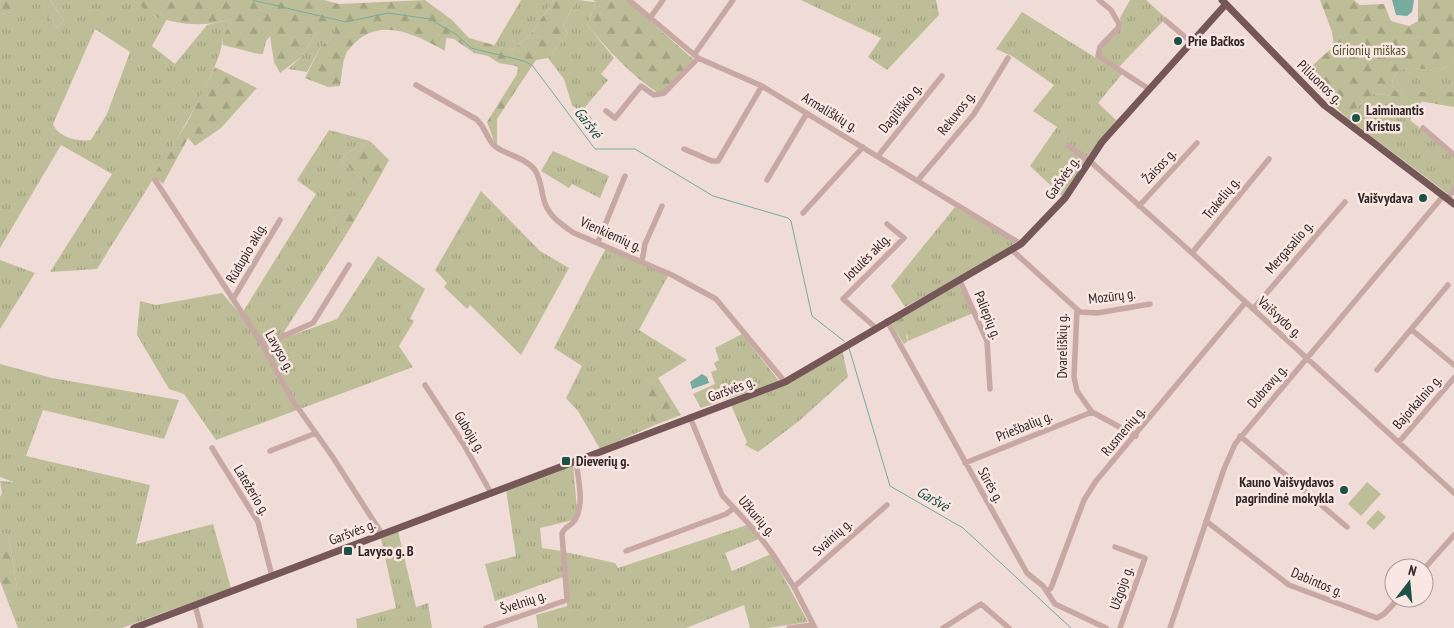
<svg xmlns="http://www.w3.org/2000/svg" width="1454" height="628" viewBox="0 0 1454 628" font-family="'PT Sans Narrow',sans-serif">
	<defs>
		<pattern id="grass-tufts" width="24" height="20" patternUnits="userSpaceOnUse" patternTransform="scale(1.25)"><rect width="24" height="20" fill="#bdbe97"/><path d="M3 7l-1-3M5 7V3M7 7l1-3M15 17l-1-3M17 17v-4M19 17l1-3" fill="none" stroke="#a3a382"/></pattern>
		<pattern id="forest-firs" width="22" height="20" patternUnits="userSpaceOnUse" patternTransform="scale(1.25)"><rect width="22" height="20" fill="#bdbe97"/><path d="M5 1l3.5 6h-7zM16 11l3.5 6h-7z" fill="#a3a382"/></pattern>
	</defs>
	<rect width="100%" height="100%" fill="#f0dcd6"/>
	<path fill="url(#grass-tufts)" fill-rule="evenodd" d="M12,0H38L57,28L64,21L50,0H133L154,16L167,19L152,46L175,64L207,25L226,20L231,23L222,38C227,69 119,233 97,269L50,272L112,174L61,145L0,248V14L12,12ZM95,29L130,52L107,114L91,140C78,142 58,137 53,124Z
		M521,0H554L530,35L512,50L494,46Z
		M577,0L596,2L587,25L614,58L601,74L608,80L585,107L593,121L572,105L564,79L548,58L568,34L563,25Z
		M801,0H936L939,15L887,70L868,57L881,38Z
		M1130,0H1146L1166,18L1118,68L1101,58V50L1121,24L1120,18Z
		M1022,12L1122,74L1098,103L1117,121L1089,155L1062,196L1030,166L1057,127L1033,111L1054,85L1012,56L996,49Z
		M327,28L337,29L332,38L321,46L307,72L288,69L301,57L318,31Z
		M1454,61V92H1404L1395,90L1392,85C1394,60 1421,69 1438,72Z
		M1373,93L1422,101L1410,120L1454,156V186L1448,194L1346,117Z
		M329,130L370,141L345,154L342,161L373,189L356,218L342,211L331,225L346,235L284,332L287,337L337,319L378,256L425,289L410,319L414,321L399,346L413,367L216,440L184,394L169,389L137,335L140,301L156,305L222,293L241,315L316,194L297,180Z
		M553,151L609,176L600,198L572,184L569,188L541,171Z
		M481,191L540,251L569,268L521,355L470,305L467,309L444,287L447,283L435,270Z
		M955,207L1014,242V247L905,307L891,286Z
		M606,248L668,276L639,330L687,360L658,378L638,395L655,425L600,449L578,411L566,398L582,366L554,348Z
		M0,260L35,273L0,329Z
		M958,284L973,313L908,341L905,314Z
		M742,334L779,381L701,408L693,394L715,384L711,372L717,370L714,363L719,360L715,348Z
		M842,349L848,377L799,421L758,452L745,445L747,442L731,405L777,388Z
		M0,364L52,378L179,400L164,439L43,410L26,456L150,485L136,544L213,524L231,588L122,628H18L5,594L17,588L9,537L0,532V497L2,493L0,481L14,482L0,477Z
		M573,464L577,510L573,520L540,528L542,548L561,551L563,577L495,601L485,564L516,556L506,489Z
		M747,525L759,539L725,553L732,571L771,554L808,622L767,628H750L744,605L686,628H538L536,615L567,606L565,552L615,563L618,568Z
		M398,531L416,607L428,603L432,628H357L356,619L396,608L381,538Z"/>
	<path fill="url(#forest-firs)" d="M0,0H12V12L0,14Z
		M37,0H50L64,21L57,28Z
		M133,0H324L339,4L425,0L452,20L469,38L512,50L530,35L554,0H577L563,25L568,34L548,58L536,60L497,119V144H495L487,122L517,74L518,68L516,66L499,63L488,56L474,53L454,39L446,38L445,51C412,32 374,14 347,52C342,60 342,77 340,86L328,87L305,78L321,46L332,38L336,29L318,31L301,57L280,73L274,62L270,36L266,41L263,54H259L223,45L222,38L231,23L226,20C205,27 177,25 155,16C147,13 140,5 133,0Z
		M593,0H626L693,59L662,92L658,93C631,75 609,51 587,25L596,2Z
		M1320,0H1354L1360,5L1384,4L1391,21L1409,26L1418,21V0H1454V61L1438,72C1422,69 1394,60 1392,85L1395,90L1404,92H1454V107L1373,93L1346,117L1302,75L1334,46L1332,32Z
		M215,67L257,88L221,128L195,146L188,138L163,184L153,176L187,123Z
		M370,141L389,160L373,189L342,161L345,154Z
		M342,210L356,218L346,235L331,225Z
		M905,314L912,328L906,336L908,341L904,344L892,325L894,321Z
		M658,378L681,415L655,425L637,395Z
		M0,532L9,537L17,588L5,594L0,581Z"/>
	<path fill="#bdbe97" d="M1367,482L1381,494L1361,516L1348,504Z
		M1378,510L1386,517L1374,530L1366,523Z"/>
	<path fill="#76ac9d" d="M1392,0H1414L1412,12L1407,16L1396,15Z
		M702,374L707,377L709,383L692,389L690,382Z"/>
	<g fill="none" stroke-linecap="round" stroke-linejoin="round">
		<path stroke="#76ac9d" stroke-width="1" d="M252,0L346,22L388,13L430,19L457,35L471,48L524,61L532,65L595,149H635L713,196L788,218L791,221L812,316L844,341
			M849,348L890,486L963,528L1071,628"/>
		<path stroke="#c7a8a3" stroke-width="5.5" d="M629,0L698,58L762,86L1021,244
			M1099,0L1111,10L1119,24L1118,28L1100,47L1098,56L1149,89
			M650,18L663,0
			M1165,20L1191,42
			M694,55L733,0
			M416,85L476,119C486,127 487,141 496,147C507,155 526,158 535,170C540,178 541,187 543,196C546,214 559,223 574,233L672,275L716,299L785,382
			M606,111L615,118L641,86L654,95L664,93L698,58
			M1423,128L1454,155
			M1069,146L1092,163L1192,253L1454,493
			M684,149L712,161H718L762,86
			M878,156L942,76
			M155,180L263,345L291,398L332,456L382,534
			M767,180L807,113
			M918,180L974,114L1008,58
			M1448,198L1454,189
			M1139,206L1197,143
			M803,213L863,147
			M598,242L625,176
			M1013,251L1080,312L1097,313L1150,304
			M1192,253L1269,159
			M642,261L645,244L662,206
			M960,281L987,341L990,389
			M233,299L280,220
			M1253,309L1345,202
			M1077,310L1074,377L1077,391L1092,412L1136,436
			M887,321L1027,573L1043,586L1055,604L1106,628
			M876,328L843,299L904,238L887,224
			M1412,330L1454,365
			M263,345L313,323L349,265
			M1377,370L1448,285
			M425,385L464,445L491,493
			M690,417L722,495L757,533L772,553L794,587L815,628
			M1240,436L1347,527
			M1399,442L1454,378
			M212,448L258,522L272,576
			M270,451L316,433
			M965,463L1092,412
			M1206,521L1289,585L1377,618L1384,614L1399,598
			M1115,547L1145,558L1120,628
			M626,551L726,514L734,508
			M1424,569L1454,535
			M794,587L887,505
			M1047,591L1051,588L1084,500L1096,481L1245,303
			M195,605L201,628
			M486,628L567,600L562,534C564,526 571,527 575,520C585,504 578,479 576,461
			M789,628L813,625
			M943,628L981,604L1009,628
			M1170,628L1224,469L1235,444L1444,195"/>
		<path stroke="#745756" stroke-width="7" d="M1222,0L1324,105L1454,204
			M134,628L785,382L1021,244L1065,198L1102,142L1226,4"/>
	</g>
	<g fill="#1c5245" stroke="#f8e7e2" stroke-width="2">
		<circle cx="1178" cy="41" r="5"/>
		<circle cx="1356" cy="118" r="5"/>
		<circle cx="1423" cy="198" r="5"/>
		<rect x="561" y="456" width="10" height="10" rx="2.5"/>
		<circle cx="1344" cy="490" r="5"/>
		<rect x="343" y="546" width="10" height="10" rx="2.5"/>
	</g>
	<g text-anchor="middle" stroke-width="5" stroke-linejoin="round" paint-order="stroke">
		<g font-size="14" font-weight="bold" fill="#322525" stroke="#f8e7e2" text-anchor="start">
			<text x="1188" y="46">Prie Bačkos</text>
			<text x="1366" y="115">Laiminantis<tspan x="1366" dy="16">Kristus</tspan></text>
			<text x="1413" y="203" text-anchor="end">Vaišvydava</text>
			<text x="576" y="466">Dieverių g.</text>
			<text x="1334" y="487" text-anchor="end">Kauno Vaišvydavos<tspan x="1334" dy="16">pagrindinė mokykla</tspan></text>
			<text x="358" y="556">Lavyso g. B</text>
		</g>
		<g font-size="14" fill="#4e5029" stroke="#f8e7e2">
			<text x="1369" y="55">Girionių miškas</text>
		</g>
		<g font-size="14" fill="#322525" stroke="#f8e7e2">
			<text transform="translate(1320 82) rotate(44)" y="5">Piliuonos g.</text>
			<text transform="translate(900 108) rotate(-51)" y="5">Dagiliškio g.</text>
			<text transform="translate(830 112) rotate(31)" y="5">Armališkių g.</text>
			<text transform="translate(956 113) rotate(-52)" y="5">Rekuvos g.</text>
			<text transform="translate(1159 166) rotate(-47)" y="5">Žaisos g.</text>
			<text transform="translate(1062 178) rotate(-55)" y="5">Garšvės g.</text>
			<text transform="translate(1221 198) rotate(-51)" y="5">Trakelių g.</text>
			<text transform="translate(611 234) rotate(24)" y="5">Vienkiemių g.</text>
			<text transform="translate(1289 247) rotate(-49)" y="5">Mergasalio g.</text>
			<text transform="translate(246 253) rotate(-60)" y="5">Rūdupio aklg.</text>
			<text transform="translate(867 257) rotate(-45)" y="5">Jotulės aklg.</text>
			<text transform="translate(1112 296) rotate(-7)" y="5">Mozūrų g.</text>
			<text transform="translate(988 315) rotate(68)" y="5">Paliepių g.</text>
			<text transform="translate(1280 317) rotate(42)" y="5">Vaišvydo g.</text>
			<text transform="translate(1062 346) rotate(-90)" y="5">Dvareliškių g.</text>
			<text transform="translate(280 351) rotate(61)" y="5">Lavyso g.</text>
			<text transform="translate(1267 386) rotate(-49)" y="5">Dubravų g.</text>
			<text transform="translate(731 389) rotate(-20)" y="5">Garšvės g.</text>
			<text transform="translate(1417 402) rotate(-49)" y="5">Bajorkalnio g.</text>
			<text transform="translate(1024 426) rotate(-22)" y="5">Priešbalių g.</text>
			<text transform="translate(1123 431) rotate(-50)" y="5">Rusmenių g.</text>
			<text transform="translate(470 432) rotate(58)" y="5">Gubojų g.</text>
			<text transform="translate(991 485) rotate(61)" y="5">Sūrės g.</text>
			<text transform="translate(252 490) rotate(59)" y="5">Latežerio g.</text>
			<text transform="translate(757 516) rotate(49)" y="5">Užkurių g.</text>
			<text transform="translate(352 532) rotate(-21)" y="5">Garšvės g.</text>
			<text transform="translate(832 537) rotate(-42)" y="5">Svainių g.</text>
			<text transform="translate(1317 582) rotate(23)" y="5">Dabintos g.</text>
			<text transform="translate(1121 588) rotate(-71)" y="5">Užgojo g.</text>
			<text transform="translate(523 602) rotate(-19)" y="5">Švelnių g.</text>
		</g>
		<g font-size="15" font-style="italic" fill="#1c5245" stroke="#f8e7e2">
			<text transform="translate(588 123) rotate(53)" y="5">Garšvė</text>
			<text transform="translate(933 499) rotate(30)" y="5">Garšvė</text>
		</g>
	</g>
	<g transform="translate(1409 583) rotate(16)"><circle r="24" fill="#f8e7e2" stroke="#a99996"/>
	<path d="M0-4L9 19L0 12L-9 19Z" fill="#1c5245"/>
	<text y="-8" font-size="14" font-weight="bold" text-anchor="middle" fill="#322525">N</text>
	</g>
</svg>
